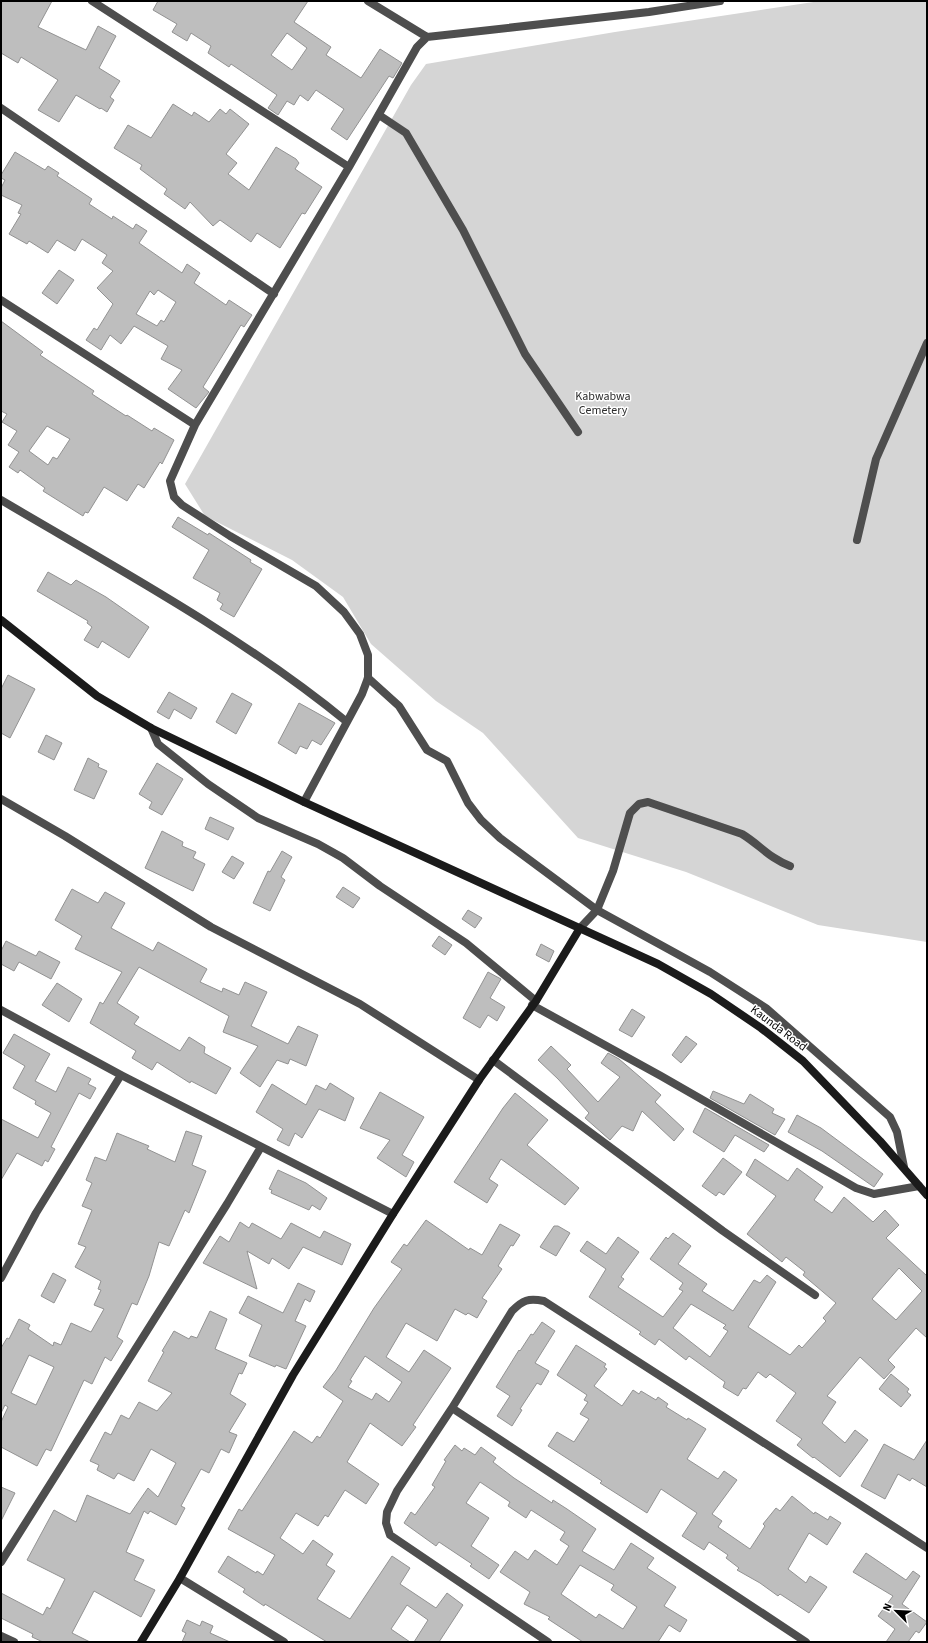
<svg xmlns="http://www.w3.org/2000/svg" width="928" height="1643" viewBox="0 0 928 1643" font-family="'Source Sans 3',sans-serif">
	<rect width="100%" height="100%" fill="#fff"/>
	<path fill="#d5d5d5" d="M820,1H927V942L818,925L686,872L578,838L483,733L436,701L371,644L343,597L292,560L205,516L185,484L411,85L426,64L615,32Z"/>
	<path fill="#bebebe" stroke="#929292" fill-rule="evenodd" d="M1,1H52L38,27L86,50L98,26L116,36L99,68L120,81L110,97L114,100L107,112L101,108L100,109L76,95L59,122L38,110L58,80L21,57L18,63L1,53Z
		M158,1H308L294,22L331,47L326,55L361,78L380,49L402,63L393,78L389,76L347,140L331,129L344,109L316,90L308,101L300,95L294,105L287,101L278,115L268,108L277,95L231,64L229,67L208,53L211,46L191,33L187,41L172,32L177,24L153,10ZM287,33L307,48L292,70L271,55Z
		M173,104L192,116L194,112L209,122L220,109L226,114L230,109L249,124L226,154L237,163L228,174L249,190L276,147L296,159L299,163L295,169L322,187L305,214L302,213L280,248L257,233L251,242L220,220L213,226L190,202L185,209L164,194L167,189L140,169L142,165L114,148L128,125L151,138Z
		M15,152L45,170L48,166L59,173L57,176L92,199L89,204L112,219L113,216L133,229L136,224L147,231L139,243L182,273L187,264L200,273L194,283L226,305L229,300L252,315L244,327L241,325L221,358L203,387L209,392L196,408L168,389L182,370L161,359L168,346L134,326L121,344L110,335L101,350L86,340L94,328L97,330L113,304L97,288L113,271L102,263L107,255L82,239L75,251L57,240L48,253L29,241L27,244L9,234L21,214L18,213L22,205L1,195V188L5,180L1,178V175ZM158,290L176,302L164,322L161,320L157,326L136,314L150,291L154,295Z
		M59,270L74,280L57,304L42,293Z
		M1,321L43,352L40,355L94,391L92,394L126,416L127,415L152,431L154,428L174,440L162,464L160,462L144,488L138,484L127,501L104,487L88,513L85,512L83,516L43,491L45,488L20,470L18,473L9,467L19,452L8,445L17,431L2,422L7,414L1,411ZM47,426L70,439L57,459L53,457L48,465L29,451Z
		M178,517L208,535L209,533L251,560L250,562L262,569L234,617L220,609L223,604L217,600L220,593L193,578L209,550L172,527Z
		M48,572L71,585L76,580L106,597L149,627L129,658L102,641L98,648L84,640L92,627L87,623L88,621L37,591Z
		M8,675L35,689L10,738L1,733V689Z
		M169,692L197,708L191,719L174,709L169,719L157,712Z
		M232,693L252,704L236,734L216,722Z
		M299,703L335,723L321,745L312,740L307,749L300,746L296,754L278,743Z
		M46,735L62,743L54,760L38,752Z
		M88,758L99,764L98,767L107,771L94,799L74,790Z
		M157,763L183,779L162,815L149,808L152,802L139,794Z
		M210,817L234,828L228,840L205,829Z
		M162,831L183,842L182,846L196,852L193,858L205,864L193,891L145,868Z
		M282,851L292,857L281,877L285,880L270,911L253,903L268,871L270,872Z
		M232,856L244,863L234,879L222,872Z
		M343,887L360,898L353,908L336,897Z
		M72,889L98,903L105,892L125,903L111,928L153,951L158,942L207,969L200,982L222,992L223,988L239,995L245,982L267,992L251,1026L288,1044L298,1026L318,1035L306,1066L290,1059L288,1064L277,1060L260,1087L240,1073L258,1046L223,1032L229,1016L139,967L117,1003L139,1017L134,1024L180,1051L189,1037L205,1047L204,1053L231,1068L216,1094L191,1081L190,1083L157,1062L152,1070L132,1058L136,1051L90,1023L100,1002L103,1004L122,972L75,949L82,936L55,920Z
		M468,910L482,918L475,928L462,919Z
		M439,936L452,945L445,955L432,946Z
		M6,941L36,956L39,951L60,962L51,979L19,962L14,971L1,964V951Z
		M541,944L554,951L549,962L536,955Z
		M488,972L501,979L490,998L505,1007L497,1021L488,1015L480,1028L463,1018Z
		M57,983L82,999L69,1022L42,1005Z
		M632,1009L645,1017L632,1037L619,1030Z
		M14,1034L50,1054L35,1081L56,1092L68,1067L91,1079L88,1084L96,1088L90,1099L79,1093L51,1147L55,1149L48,1162L45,1160L42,1166L17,1153L1,1180V1119L38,1138L51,1113L35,1104L36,1101L13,1088L25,1066L3,1053Z
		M686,1036L697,1044L681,1063L672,1055Z
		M551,1046L571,1065L567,1069L598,1102L620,1077L601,1063L608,1053L619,1059L661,1095L655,1102L684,1129L674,1141L642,1111L633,1131L622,1126L610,1140L585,1118L589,1113L558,1079L538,1060Z
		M330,1083L354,1098L345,1121L319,1109L302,1138L295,1133L289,1146L277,1140L283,1129L256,1112L272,1084L306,1105L316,1085L326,1090Z
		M713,1091L744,1104L750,1094L774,1109L772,1113L785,1119L775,1135L710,1098Z
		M380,1092L424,1117L402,1155L414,1162L406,1177L377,1158L390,1140L360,1128Z
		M515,1093L548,1120L527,1145L579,1188L565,1205L501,1159L489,1179L498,1185L487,1203L454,1182L503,1108Z
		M705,1108L769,1145L764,1152L735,1135L724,1152L693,1132Z
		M797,1115L821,1128L883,1174L874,1187L822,1151L788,1132Z
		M186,1131L202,1136L192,1165L206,1171L189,1213L185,1210L169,1246L159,1242L149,1276L137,1305L132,1303L117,1337L123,1341L111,1361L105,1357L92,1384L84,1380L51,1451L46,1449L37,1466L1,1447V1422L8,1407L5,1405L1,1413V1348L7,1338L9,1339L19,1319L30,1325L28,1329L53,1346L54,1342L61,1345L71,1323L91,1332L104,1309L94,1305L101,1290L98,1289L101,1281L75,1267L86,1247L78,1244L92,1210L82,1206L92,1183L86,1180L95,1157L106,1161L117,1133L149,1146L147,1149L175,1162ZM29,1355L54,1367L36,1405L11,1393Z
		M723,1158L742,1172L724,1195L719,1192L716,1196L702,1186Z
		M755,1159L788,1181L797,1168L823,1187L814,1200L832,1213L844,1197L873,1222L885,1210L899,1225L886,1238L927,1276V1338L916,1328L888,1360L895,1367L884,1379L860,1357L827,1396L836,1402L822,1423L845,1443L855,1430L868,1440L840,1477L814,1457L813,1458L797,1445L802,1439L776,1421L796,1393L770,1374L766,1378L758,1372L746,1389L743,1388L738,1396L723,1387L725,1382L689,1356L686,1360L659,1339L655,1345L639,1334L641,1332L589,1297L606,1269L580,1251L587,1241L606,1254L618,1237L639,1252L621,1277L624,1279L618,1287L663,1317L683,1291L679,1289L683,1283L650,1259L666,1237L668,1239L673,1233L691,1246L678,1264L707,1284L702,1291L733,1311L754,1280L760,1283L767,1275L776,1282L748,1327L790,1355L799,1345L802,1348L826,1321L823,1318L836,1303L803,1275L805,1272L786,1257L782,1262L747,1234L776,1196L746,1175ZM899,1268L922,1291L896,1320L872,1299ZM691,1304L726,1325L723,1328L728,1331L710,1357L673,1328Z
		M278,1170L306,1183L327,1198L320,1210L312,1205L309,1210L271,1193L272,1190L269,1189Z
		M426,1220L469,1250L470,1248L482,1255L500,1224L520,1235L513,1246L511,1245L498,1266L502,1269L482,1298L487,1301L477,1318L468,1313L466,1315L455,1309L437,1341L406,1323L386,1357L409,1372L424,1350L451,1368L413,1425L416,1427L402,1446L370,1423L347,1462L379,1484L366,1504L345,1490L328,1517L325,1515L318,1526L296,1513L280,1538L303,1554L313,1540L333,1554L326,1565L335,1571L317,1599L350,1619L392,1556L410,1568L400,1584L436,1608L447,1593L463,1605L439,1642H414L428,1620L407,1605L391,1629L410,1642H327L265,1604L264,1606L243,1592L245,1589L218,1572L228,1556L256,1573L257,1571L263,1575L275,1555L228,1529L239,1509L242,1511L294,1431L312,1443L317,1436L320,1438L343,1401L323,1387L336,1370L374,1308L402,1269L391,1262L404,1244L407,1246ZM365,1356L402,1382L389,1402L376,1393L372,1400L348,1387L352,1381L350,1380Z
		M240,1222L249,1228L252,1223L281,1239L291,1223L320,1238L324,1231L351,1244L342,1265L303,1247L289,1269L272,1258L269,1264L247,1251L257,1289L203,1263L220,1236L229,1242Z
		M554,1226H558L570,1233L556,1256L540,1247Z
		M53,1273L66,1280L54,1303L41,1296Z
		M298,1283L315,1291L310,1302L305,1299L295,1321L306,1326L286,1369L276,1365L275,1367L249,1356L262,1325L239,1313L248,1296L283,1313Z
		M210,1311L227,1319L215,1349L247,1363L242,1374L239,1373L230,1394L246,1404L229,1432L237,1435L229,1453L221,1449L209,1473L201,1469L181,1506L185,1508L176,1525L150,1511L148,1514L144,1511L126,1552L144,1560L134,1580L155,1590L141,1617L94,1591L72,1633L90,1642H43L32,1637L33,1634L1,1618V1593L43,1615L47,1607L50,1609L65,1579L27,1560L54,1510L76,1522L87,1495L130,1514L148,1488L158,1497L176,1463L151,1449L134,1481L118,1473L114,1479L97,1470L99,1465L90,1461L105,1432L111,1435L121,1415L129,1419L139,1402L157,1411L172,1393L148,1381L164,1352L162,1351L174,1331L189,1339L191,1336L197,1338Z
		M542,1322L555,1331L535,1363L549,1371L541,1385L537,1383L520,1409L522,1410L512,1426L497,1416L510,1396L496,1387L519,1350L520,1351L531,1334L533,1335Z
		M576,1345L606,1364L604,1367L607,1369L594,1386L622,1406L633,1390L639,1394L641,1391L656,1400L658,1397L668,1404L666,1407L687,1420L688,1418L706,1429L687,1459L718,1479L724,1471L737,1480L712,1514L722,1521L718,1527L750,1549L765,1526L763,1524L776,1508L780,1511L792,1496L814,1514L815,1512L828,1520L830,1516L841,1523L827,1545L809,1533L788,1569L806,1583L810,1576L827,1587L809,1613L780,1594L778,1596L760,1583L737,1570L739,1568L726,1558L728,1555L709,1542L704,1550L682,1536L697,1513L661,1489L647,1513L600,1483L602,1481L548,1446L557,1432L574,1442L589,1419L580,1414L588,1402L584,1400L587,1395L557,1375Z
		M891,1374L909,1389L907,1392L911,1395L901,1407L879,1389Z
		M927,1440V1487L912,1478L910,1481L898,1474L885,1499L861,1486L884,1444L914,1460Z
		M455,1445L462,1451L464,1448L475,1455L481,1447L496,1458L493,1462L514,1478L552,1503L553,1500L567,1509L596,1529L582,1551L614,1570L631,1543L654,1558L647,1568L676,1587L664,1606L687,1620L680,1632L669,1625L658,1642H583L548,1619L550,1617L524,1604L530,1592L500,1572L515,1551L528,1560L535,1550L557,1565L569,1546L560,1540L565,1532L531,1510L526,1518L508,1506L510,1502L480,1482L466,1503L489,1518L471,1546L499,1565L489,1579L470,1566L472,1564L439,1542L436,1546L404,1523L411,1512L415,1515L435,1487L432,1485L446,1461L444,1460ZM580,1565L614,1585L611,1590L637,1607L623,1629L599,1614L596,1618L561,1594Z
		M1,1487L15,1493L1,1521Z
		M866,1553L906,1580L913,1571L920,1576L902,1604L927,1622L919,1633L916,1631L908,1642H886L895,1629L878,1616L893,1596L853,1572Z
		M187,1620L200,1626L202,1621L213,1626L210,1633L230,1642H182L186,1633L182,1631Z"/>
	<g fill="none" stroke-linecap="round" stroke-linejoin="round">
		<path stroke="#4e4e4e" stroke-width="8" d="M379,115L406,133L463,230L525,354L578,432
			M857,540L876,459L927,343
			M368,678L399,706L427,750L447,761L468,803L481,820L500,838L597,910L710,972L766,1008L890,1117L897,1132L904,1167
			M580,928L597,910L613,871L630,813L639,804L648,802L742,834C760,845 769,858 790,866"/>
		<path stroke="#4e4e4e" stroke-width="8" d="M92,1L349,167
			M368,1L427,37
			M1,108L274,294
			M1,300L195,425
			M1,500C118,569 242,636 347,722
			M151,728L158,744L208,784L258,818L318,844L343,858L380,886L466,943L536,1001
			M1,799L65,836L211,927L360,1004L479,1080
			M304,802L362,694L368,678V655L360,634L344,612L316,586L230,536L182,505L174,497L170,481L195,425L349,167L417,47L427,37L649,12L720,1
			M532,1005L661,1076L856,1188L874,1194L919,1186
			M1,1010L121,1075L393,1214
			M493,1060L723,1231L815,1295
			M1,1278L36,1213L121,1075
			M452,1408L806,1642
			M1,1562L227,1204L261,1147
			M180,1578L284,1642
			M1,1636L14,1642
			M548,1642L390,1535L386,1523L387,1512L397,1491L452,1408L512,1311C523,1300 528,1298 544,1301L927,1548"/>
		<path stroke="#1b1b1b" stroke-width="8" d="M1,620L97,696L151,728L304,802L658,964L711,994L761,1028L803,1061L880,1141L927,1195
			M141,1642L180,1578L293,1375L393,1214L479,1080L536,1001L580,928"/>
	</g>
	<g text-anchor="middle" stroke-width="3" stroke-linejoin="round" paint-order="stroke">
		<g font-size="12" fill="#2c2c2c" stroke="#fff">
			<text x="603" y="400">Kabwabwa<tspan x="603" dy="14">Cemetery</tspan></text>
		</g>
		<g font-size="12" fill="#000" stroke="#fff">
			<text transform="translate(779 1028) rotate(37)" y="4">Kaunda Road</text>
		</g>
	</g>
	<rect width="928" height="1643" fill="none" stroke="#000000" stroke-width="4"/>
	<g transform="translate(896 1611) rotate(294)" stroke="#ffffff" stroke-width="3" paint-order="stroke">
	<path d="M0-3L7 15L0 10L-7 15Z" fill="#000000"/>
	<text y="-6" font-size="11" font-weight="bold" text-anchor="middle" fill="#000000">N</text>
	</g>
</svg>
